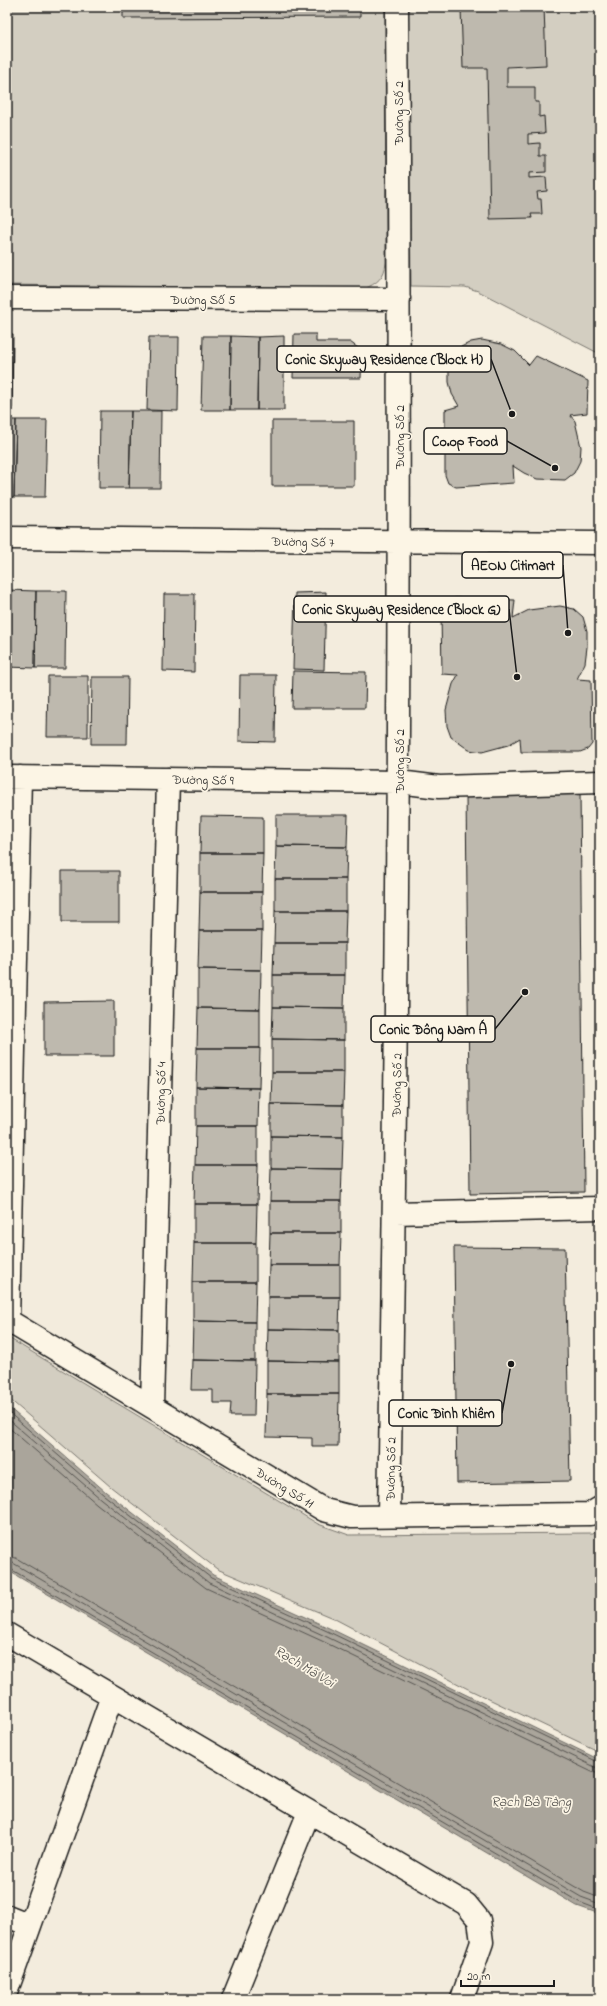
<svg xmlns="http://www.w3.org/2000/svg" width="607" height="2006" viewBox="0 0 607 2006" font-family="'Indie Flower',sans-serif">
	<rect width="100%" height="100%" fill="#f3ecdd"/>
	<filter id="ink" filterUnits="userSpaceOnUse"><feTurbulence type="fractalNoise" baseFrequency=".025" numOctaves="2"/><feDisplacementMap in="SourceGraphic" scale="8" xChannelSelector="R" yChannelSelector="G"/><feConvolveMatrix kernelMatrix="1 2 1 2 8 2 1 2 1" color-interpolation-filters="sRGB"/></filter>
	<g filter="url(#ink)">
		<path fill="#d3cec1" stroke="#78756e" d="M7,7H385L386,262C385,277 377,284 363,289L7,285Z
			M408,7H600V354L478,291L465,287L411,286Z
			M7,1337L318,1524L349,1535L593,1533L600,1527V1752L470,1690L335,1619L217,1569L111,1487L7,1397Z"/>
		<path fill="#aaa59b" stroke="#716e68" d="M7,1406L106,1492L213,1575L329,1628L600,1760V1914L577,1906L7,1570Z"/>
		<g fill="none" stroke-linecap="round" stroke-linejoin="round">
			<path stroke="#55534f" stroke-width="1" d="M7,1411L104,1495L211,1578L327,1631L600,1763
				M7,1418L101,1499L209,1583L325,1636L595,1767L600,1768
				M7,1426L97,1504L206,1588L322,1641L592,1772L600,1774
				M7,1556L16,1558L584,1892L600,1898
				M7,1562L13,1563L581,1897L600,1904
				M7,1567L579,1902L600,1910"/>
		</g>
		<path fill="#beb9ae" stroke="#1c1c1c" d="M123,7H360V17L123,18Z
			M461,7H544L546,65L507,67V87H535V102H539V117L544,116L545,133L528,134V144L540,143V156H546V172L529,173V178L546,177L547,191L537,192L538,199H541L542,214H531L532,218L490,219L487,68H463Z
			M7,334H13L12,408H7Z
			M294,334H316V342H350L362,351L361,378H293Z
			M203,336H231L230,410H201Z
			M231,336L258,337L257,410H230Z
			M284,336V410H257L258,337Z
			M149,337H179L178,411L147,410Z
			M482,340L501,344L515,351L529,365L536,356L588,381L587,413L570,415L575,421L581,447L580,461L574,473L565,480L537,479L524,473L513,466L514,483L456,487L448,483L445,475V410L459,406L452,394L449,382V360L457,349L471,342Z
			M100,411H131L129,488H99Z
			M131,411H161L160,488H129Z
			M7,420H16L14,497H7Z
			M16,420H47L45,497H14Z
			M272,421H354V486H272Z
			M7,590L36,591L35,668L7,667Z
			M36,591H66L65,668H35Z
			M326,592L324,670L293,669L295,593Z
			M164,594H195L194,672L163,671Z
			M455,598L515,600L513,618L529,610L560,606L574,609L583,617L587,631V647L585,663L577,679L591,680L592,744L588,749L580,752H521L520,738L508,745L482,752L469,750L451,737L447,726L446,710L453,684L458,675L442,674L441,614L446,603Z
			M293,671L366,672L365,708H292Z
			M240,675H276L275,742L239,741Z
			M48,676H88V737H47Z
			M92,677H128L127,744H91Z
			M580,791L584,1192L470,1194L466,793Z
			M276,815H348L347,847L276,846Z
			M201,816L263,817V853H200Z
			M276,846L347,847L346,879H275Z
			M200,853H263L262,892H200Z
			M62,871H119V922H62Z
			M275,879H346V911H275Z
			M200,892H262V931H199Z
			M275,911H346L345,943H274Z
			M199,931H262L261,970L198,969Z
			M274,943H345V975H273Z
			M198,969L261,970L260,1009L198,1008Z
			M273,975H345L344,1008L273,1007Z
			M114,1001V1056H44V1002Z
			M273,1007L344,1008V1040L272,1039Z
			M198,1008L260,1009V1048H197Z
			M272,1039L344,1040V1072H272Z
			M197,1048H260L259,1088L196,1087Z
			M272,1072H344L343,1105L271,1104Z
			M196,1087L259,1088L258,1126H196Z
			M271,1104L343,1105V1137L271,1136Z
			M196,1126H258V1165H195Z
			M271,1136L343,1137L342,1169L271,1168Z
			M195,1165H258L257,1204H194Z
			M271,1168L342,1169L341,1201H270Z
			M270,1201H341V1233H270Z
			M194,1204H257L256,1243H194Z
			M270,1233H341L340,1265H269Z
			M194,1243H256V1282H193Z
			M454,1247L565,1248L570,1481L457,1483Z
			M269,1265H340V1297H268Z
			M193,1282H256L255,1322L193,1321Z
			M268,1297H340L339,1330L268,1329Z
			M193,1321L255,1322V1361L192,1360Z
			M268,1329L339,1330V1362L267,1361Z
			M192,1360L255,1361L254,1416H230L231,1403H213V1390H191Z
			M267,1361L339,1362V1394H267Z
			M267,1394H339L338,1446H312V1438L266,1437Z"/>
		<g fill="none" stroke-linecap="round" stroke-linejoin="round">
			<defs>
				<path id="minor" d="M7,298L399,299
					M7,538L600,543
					M7,777L399,782L439,787L600,782
					M395,1213L600,1208
					M7,1320L324,1510L352,1517L590,1514L600,1508
					M8,1321L20,777
					M152,1407L168,779
					M389,1515C398,1012 401,510 397,7
					M7,1634L466,1904L479,1920L482,1942L462,1999
					M7,1916L30,1925
					M7,1990L112,1696
					M233,1999L309,1812"/>
			</defs>
			<use href="#minor" stroke="#1c1c1c" stroke-width="25"/>
			<use href="#minor" stroke="#fcf5e5" stroke-width="22"/>
		</g>
	</g>
	<g text-anchor="middle" stroke-width="3.5" stroke-linejoin="round" paint-order="stroke">
		<g font-size="13" fill="#1c1c1c" stroke="#fcf5e5">
			<text transform="translate(398 113) rotate(-90)" y="5">Đường Số 2</text>
			<text x="203" y="304">Đường Số 5</text>
			<text transform="translate(399 437) rotate(-90)" y="5">Đường Số 2</text>
			<text transform="translate(303 541) rotate(1)" y="5">Đường Số 7</text>
			<text transform="translate(399 761) rotate(-90)" y="5">Đường Số 2</text>
			<text transform="translate(203 779) rotate(1)" y="5">Đường Số 9</text>
			<text transform="translate(396 1085) rotate(-89)" y="5">Đường Số 2</text>
			<text transform="translate(160 1093) rotate(-89)" y="5">Đường Số 4</text>
			<text transform="translate(390 1469) rotate(-89)" y="5">Đường Số 2</text>
			<text transform="translate(285 1487) rotate(31)" y="5">Đường Số 11</text>
		</g>
		<g font-size="14" font-style="italic" fill="#55534f" stroke="#fcf5e5">
			<text transform="translate(305 1666) rotate(31)" y="5">Rạch Mã Voi</text>
			<text x="531" y="1806">Rạch Bà Tàng</text>
		</g>
	</g>
	<path fill="none" stroke="#1c1c1c" stroke-width="1.5" d="M512 414L491 359M555 468L507 441M568 633L563 565M517 677L509 609M525 992L495 1029M511 1364L502 1413"/>
	<g fill="#1c1c1c" stroke="#fcf5e5" stroke-width="1.5">
		<circle cx="512" cy="414" r="4"/>
		<circle cx="555" cy="468" r="4"/>
		<circle cx="568" cy="633" r="4"/>
		<circle cx="517" cy="677" r="4"/>
		<circle cx="525" cy="992" r="4"/>
		<circle cx="511" cy="1364" r="4"/>
	</g>
	<g fill="#fcf5e5" stroke="#1c1c1c" stroke-width="1.5">
		<rect x="277" y="346" width="214" height="26" rx="4"/>
		<rect x="424" y="428" width="83" height="26" rx="4"/>
		<rect x="462" y="552" width="101" height="26" rx="4"/>
		<rect x="294" y="596" width="215" height="26" rx="4"/>
		<rect x="371" y="1016" width="124" height="26" rx="4"/>
		<rect x="389" y="1400" width="113" height="26" rx="4"/>
	</g>
	<g font-size="14" text-anchor="middle" font-weight="bold" fill="#1c1c1c">
		<text x="384" y="364">Conic Skyway Residence (Block H)</text>
		<text x="465" y="446">Co.op Food</text>
		<text x="513" y="570">AEON Citimart</text>
		<text x="401" y="614">Conic Skyway Residence (Block G)</text>
		<text x="433" y="1034">Conic Đông Nam Á</text>
		<text x="446" y="1418">Conic Đình Khiêm</text>
	</g>
	<rect width="607" height="2006" fill="none" stroke="#fcf5e5" stroke-width="24"/>
	<rect x="12" y="12" width="583" height="1982" fill="none" stroke="#1c1c1c" stroke-width="1.5" filter="url(#ink)"/>
	<path d="M461 1980v6h93v-6" fill="none" stroke="#1c1c1c" stroke-width="2"/>
	<text x="467" y="1980" font-size="12" fill="#1c1c1c" stroke="#fcf5e5" stroke-width="3" paint-order="stroke">20 m</text>
</svg>
